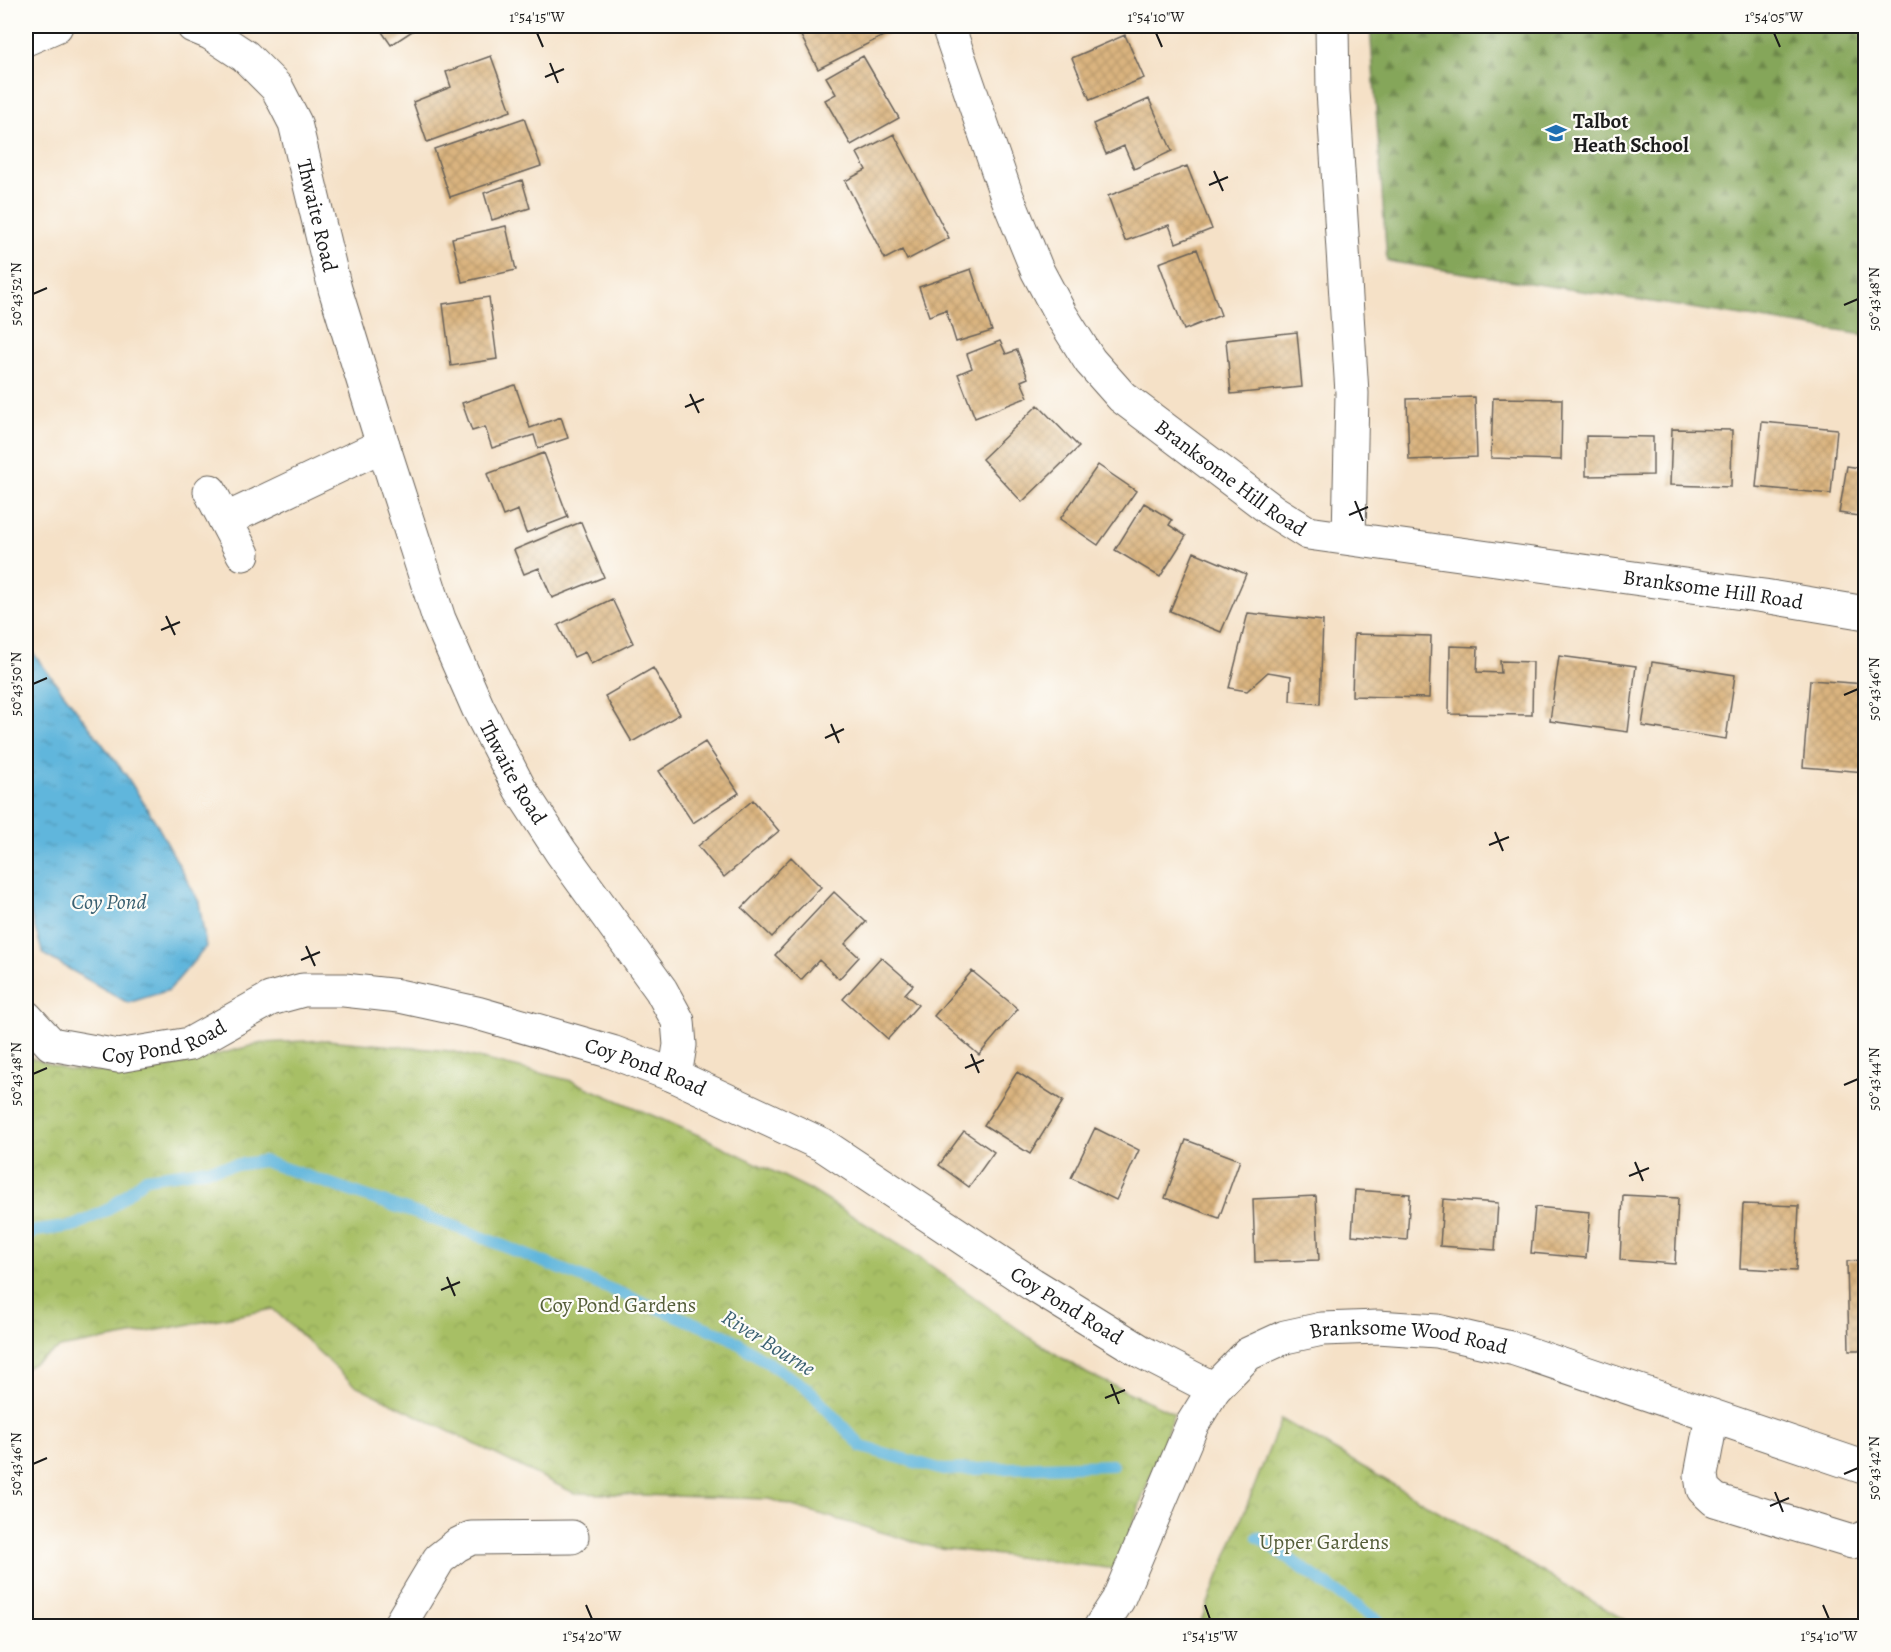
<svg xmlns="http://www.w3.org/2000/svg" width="1891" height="1652" viewBox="0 0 1891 1652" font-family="Alegreya,serif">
	<defs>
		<pattern id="forest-firs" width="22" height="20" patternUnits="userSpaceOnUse" patternTransform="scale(1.5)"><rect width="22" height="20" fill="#85a65a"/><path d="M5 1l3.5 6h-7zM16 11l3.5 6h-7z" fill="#6c864a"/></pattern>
		<pattern id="park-crowns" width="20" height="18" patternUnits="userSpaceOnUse" patternTransform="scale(1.5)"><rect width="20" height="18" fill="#a7bf65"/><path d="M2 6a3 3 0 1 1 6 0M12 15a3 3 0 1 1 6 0" fill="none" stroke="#8fa457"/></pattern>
		<pattern id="water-ripples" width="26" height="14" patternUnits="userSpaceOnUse" patternTransform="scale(1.5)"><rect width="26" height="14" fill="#60b6dc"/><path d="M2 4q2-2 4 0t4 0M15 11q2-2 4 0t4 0" fill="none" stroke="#4e93b2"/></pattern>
		<pattern id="building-cross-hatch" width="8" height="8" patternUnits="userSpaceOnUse" patternTransform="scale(1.5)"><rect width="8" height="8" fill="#dab47f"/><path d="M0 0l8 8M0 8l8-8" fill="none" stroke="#ba9a6d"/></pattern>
	</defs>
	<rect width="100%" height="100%" fill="#fdfcf7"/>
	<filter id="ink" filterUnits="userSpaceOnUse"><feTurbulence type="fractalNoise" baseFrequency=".0167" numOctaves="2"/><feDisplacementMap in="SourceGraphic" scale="12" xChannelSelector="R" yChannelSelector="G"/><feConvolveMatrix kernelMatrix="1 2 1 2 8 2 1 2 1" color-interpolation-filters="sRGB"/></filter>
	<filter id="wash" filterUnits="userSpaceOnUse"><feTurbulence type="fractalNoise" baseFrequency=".008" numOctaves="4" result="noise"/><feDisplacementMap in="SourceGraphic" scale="24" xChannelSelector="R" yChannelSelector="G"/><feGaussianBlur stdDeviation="1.35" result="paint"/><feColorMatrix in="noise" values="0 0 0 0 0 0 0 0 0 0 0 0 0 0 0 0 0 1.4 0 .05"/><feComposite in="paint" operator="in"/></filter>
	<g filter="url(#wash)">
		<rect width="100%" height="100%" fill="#f5e1c7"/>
		<path fill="url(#forest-firs)" stroke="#50613b" stroke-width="1.5" d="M1370,26H1865V335L1387,261Z"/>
		<path fill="url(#park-crowns)" stroke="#626e40" stroke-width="1.5" d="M327,1040L450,1051L572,1081L703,1137L809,1189L919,1257L1033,1340L1088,1374L1174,1413L1116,1569L932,1547L769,1499L574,1493L353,1384L273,1309L60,1348L26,1368V1056L67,1070L146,1073L262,1043Z
			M1281,1419L1635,1626H1199Z"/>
		<path fill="url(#water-ripples)" stroke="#3e697c" stroke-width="1.5" d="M26,629L33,653L126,775L155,821L199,902L206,947L169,990L128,1003L43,954L26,900Z"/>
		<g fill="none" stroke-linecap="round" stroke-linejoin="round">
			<path stroke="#60b6dc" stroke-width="12" d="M26,1237L35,1231L74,1226L109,1209L146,1178L263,1161L459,1228L729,1337L808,1389L862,1447L943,1470L1113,1465
				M1258,1537L1385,1626"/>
		</g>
		<g id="blocks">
			<path fill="url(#building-cross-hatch)" d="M378,26H420L391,45Z
				M796,26H885L889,33L818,69Z
				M1125,35L1144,78L1090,100L1072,58Z
				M491,56L511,111L427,142L413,102L451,87L446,72Z
				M863,56L899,118L851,145L825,100L836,94L826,77Z
				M1149,99L1172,151L1134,169L1124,146L1106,154L1093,124Z
				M524,118L541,166L450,197L434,149Z
				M894,134L949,238L907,260L902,250L885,259L845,181L866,170L857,153Z
				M1187,166L1212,229L1176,243L1169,225L1125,241L1108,196Z
				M522,180L530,208L492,220L484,193Z
				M506,226L516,270L462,282L452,238Z
				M1197,249L1221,315L1184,330L1159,263Z
				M971,269L992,331L956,342L946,310L929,316L919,287Z
				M489,297L497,359L451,366L443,304Z
				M1297,332L1302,387L1231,394L1226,340Z
				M1000,341L1006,354L1017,350L1028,378L1021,381L1028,397L975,418L958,374L972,368L967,354Z
				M515,385L530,428L561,417L568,438L538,448L534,435L492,448L485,427L472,431L462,403Z
				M1475,397L1477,457L1409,460L1407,399Z
				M1493,398L1562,399L1561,460L1491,458Z
				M1038,405L1079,447L1022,502L982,459Z
				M1762,422L1837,429L1831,494L1756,487Z
				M1672,429L1732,430L1731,487L1670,485Z
				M1586,436L1653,437V475L1586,476Z
				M544,453L568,517L526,533L518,510L503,516L487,474Z
				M1098,465L1136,491L1098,545L1060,519Z
				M1847,466L1866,469V517L1839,513Z
				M1144,503L1172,520L1169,525L1186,536L1160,577L1115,550Z
				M581,522L604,577L552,598L539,568L524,574L514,550Z
				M1194,552L1246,574L1221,632L1170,611Z
				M612,599L633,643L591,664L585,652L574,657L558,625Z
				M1248,613L1323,621L1320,704L1290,701L1291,676L1268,672L1247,691L1229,688Z
				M1354,634L1431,636L1429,698L1352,696Z
				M1450,646L1478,647L1477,672L1501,673L1500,661L1533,662L1532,715L1449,714Z
				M1559,656L1636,666L1628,732L1550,721Z
				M1652,662L1735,675L1726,739L1642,726Z
				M653,668L680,714L632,742L605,696Z
				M1810,680L1866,684V772L1803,767Z
				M705,742L739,793L693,823L659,771Z
				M753,800L779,831L724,877L698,846Z
				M791,857L821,887L772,937L742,908Z
				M834,892L866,922L845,944L859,957L839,979L819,960L801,980L775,955Z
				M881,957L913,985L905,994L918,1005L888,1039L843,999Z
				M972,971L1018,1009L979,1055L934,1016Z
				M1017,1072L1063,1101L1030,1154L984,1125Z
				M1095,1128L1139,1150L1116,1200L1071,1178Z
				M964,1131L994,1152L969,1187L939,1165Z
				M1186,1140L1240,1160L1219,1218L1165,1198Z
				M1355,1190L1410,1194L1407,1240L1352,1235Z
				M1623,1195L1678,1198L1675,1264L1620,1260Z
				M1316,1196L1319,1260L1255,1262L1253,1199Z
				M1443,1199L1498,1203L1495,1250L1440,1246Z
				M1743,1204L1799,1206L1796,1271L1740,1268Z
				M1535,1207L1590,1212L1586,1258L1531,1253Z
				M1866,1260V1350H1849L1847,1261Z"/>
		</g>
	</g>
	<g filter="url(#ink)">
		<use href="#blocks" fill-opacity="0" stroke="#686158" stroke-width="1.5"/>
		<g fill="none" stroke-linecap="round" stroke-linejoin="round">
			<defs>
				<g id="minor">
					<path id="s1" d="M193,26L210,33L245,56L277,88L295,123L335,289L383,445L439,619L478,708L520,789L561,852L661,990L678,1021L680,1045L675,1076"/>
					<path id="s2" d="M948,26L1006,194L1037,270L1061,315L1090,361L1122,397L1273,511L1308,533L1764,596L1866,613"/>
					<path d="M1332,26L1333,91L1352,393L1349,538"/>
					<path d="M26,39L56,26"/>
					<path d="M210,491L225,520L383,445"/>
					<path d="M225,520L243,554"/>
					<path id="s3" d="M26,1017L51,1044L118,1056L190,1044L270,999L303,990H344L399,996L477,1013L612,1052L675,1076L823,1145L1032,1284L1142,1352L1214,1389"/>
					<path d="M1712,1416L1701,1475L1703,1489L1715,1500L1852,1542L1866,1537"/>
					<path d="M399,1626L439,1559L457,1545L471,1538L572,1537"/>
					<path id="s4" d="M1101,1626L1118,1600L1193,1423L1214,1389L1248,1354L1285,1337L1322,1329L1378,1327L1437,1331L1515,1349L1866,1468"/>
				</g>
			</defs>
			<use href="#minor" stroke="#686158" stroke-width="35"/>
			<use href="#minor" stroke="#fff" stroke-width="33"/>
		</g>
	</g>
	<path fill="none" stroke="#1c1c1c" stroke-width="2" d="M537,33L543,47M1156,33L1162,47M1774,33L1780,47M550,63L558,83M545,77L564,69M1214,171L1223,191M1209,185L1228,177M33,294L47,288M1844,305L1858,299M690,394L699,413M685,407L704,399M1355,501L1363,521M1349,515L1368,507M166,616L175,635M161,630L180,622M33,684L47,678M1844,695L1858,689M831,724L839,743M825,738L844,729M1495,832L1503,851M1489,845L1509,837M306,946L315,966M301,960L320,952M971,1054L979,1073M965,1068L984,1060M33,1074L47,1068M1844,1085L1858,1079M1635,1162L1643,1181M1629,1176L1649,1168M447,1277L455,1296M441,1290L460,1282M1111,1384L1119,1404M1105,1398L1125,1390M33,1464L47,1458M1844,1474L1858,1468M1775,1492L1783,1512M1770,1506L1789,1498M586,1605L592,1619M1205,1605L1210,1619M1823,1605L1829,1619"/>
	<defs>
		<symbol id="school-bare" viewBox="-9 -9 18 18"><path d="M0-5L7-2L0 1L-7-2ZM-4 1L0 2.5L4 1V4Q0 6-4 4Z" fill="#1f6fb2" stroke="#fdfcf7" stroke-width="2.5" paint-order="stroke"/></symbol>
	</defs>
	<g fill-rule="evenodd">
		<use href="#school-bare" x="1541" y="118" width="30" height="30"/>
	</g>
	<g text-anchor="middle" stroke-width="4.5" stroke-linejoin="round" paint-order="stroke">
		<g font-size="21" font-weight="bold" fill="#1c1c1c" stroke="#fdfcf7" text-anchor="start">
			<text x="1573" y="128">Talbot<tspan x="1573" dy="24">Heath School</tspan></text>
		</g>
		<g font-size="21" fill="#1c1c1c" stroke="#fdfcf7">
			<text dy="7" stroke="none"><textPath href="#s1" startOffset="240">Thwaite Road</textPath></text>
			<text dy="7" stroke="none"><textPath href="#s2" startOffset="549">Branksome Hill Road</textPath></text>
			<text dy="7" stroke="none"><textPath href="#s2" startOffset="1053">Branksome Hill Road</textPath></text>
			<text dy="7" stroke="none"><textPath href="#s1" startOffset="832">Thwaite Road</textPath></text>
			<text dy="7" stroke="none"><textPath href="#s3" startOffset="153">Coy Pond Road</textPath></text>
			<text dy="7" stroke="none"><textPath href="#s3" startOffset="657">Coy Pond Road</textPath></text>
			<text dy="7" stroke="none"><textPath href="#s3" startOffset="1143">Coy Pond Road</textPath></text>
			<text dy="7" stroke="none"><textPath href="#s4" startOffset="478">Branksome Wood Road</textPath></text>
		</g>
		<g font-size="21" fill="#545d39" stroke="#fdfcf7">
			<text x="618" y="1312">Coy Pond Gardens</text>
			<text x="1324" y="1549">Upper Gardens</text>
		</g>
		<g font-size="22" font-style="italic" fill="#3b6172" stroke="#fdfcf7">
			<text x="109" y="909">Coy Pond</text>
			<text transform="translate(769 1342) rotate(32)" y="8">River Bourne</text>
		</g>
	</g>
	<rect width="1891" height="1652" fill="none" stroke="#fdfcf7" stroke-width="66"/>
	<rect x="33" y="33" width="1825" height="1586" fill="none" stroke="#1c1c1c" stroke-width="2"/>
	<g font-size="15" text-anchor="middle" fill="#1c1c1c">
		<text x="537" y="22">1°54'15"W</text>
		<text x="1156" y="22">1°54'10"W</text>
		<text x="1774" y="22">1°54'05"W</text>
		<text transform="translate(16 294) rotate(-90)" y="5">50°43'52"N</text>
		<text transform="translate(1874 299) rotate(-90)" y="5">50°43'48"N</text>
		<text transform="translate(16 684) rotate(-90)" y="5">50°43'50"N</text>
		<text transform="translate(1874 689) rotate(-90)" y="5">50°43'46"N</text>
		<text transform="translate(16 1074) rotate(-90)" y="5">50°43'48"N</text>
		<text transform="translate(1874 1079) rotate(-90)" y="5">50°43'44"N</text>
		<text transform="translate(16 1464) rotate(-90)" y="5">50°43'46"N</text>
		<text transform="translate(1874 1468) rotate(-90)" y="5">50°43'42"N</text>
		<text x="592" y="1641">1°54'20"W</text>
		<text x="1210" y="1641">1°54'15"W</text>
		<text x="1829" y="1641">1°54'10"W</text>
	</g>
</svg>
